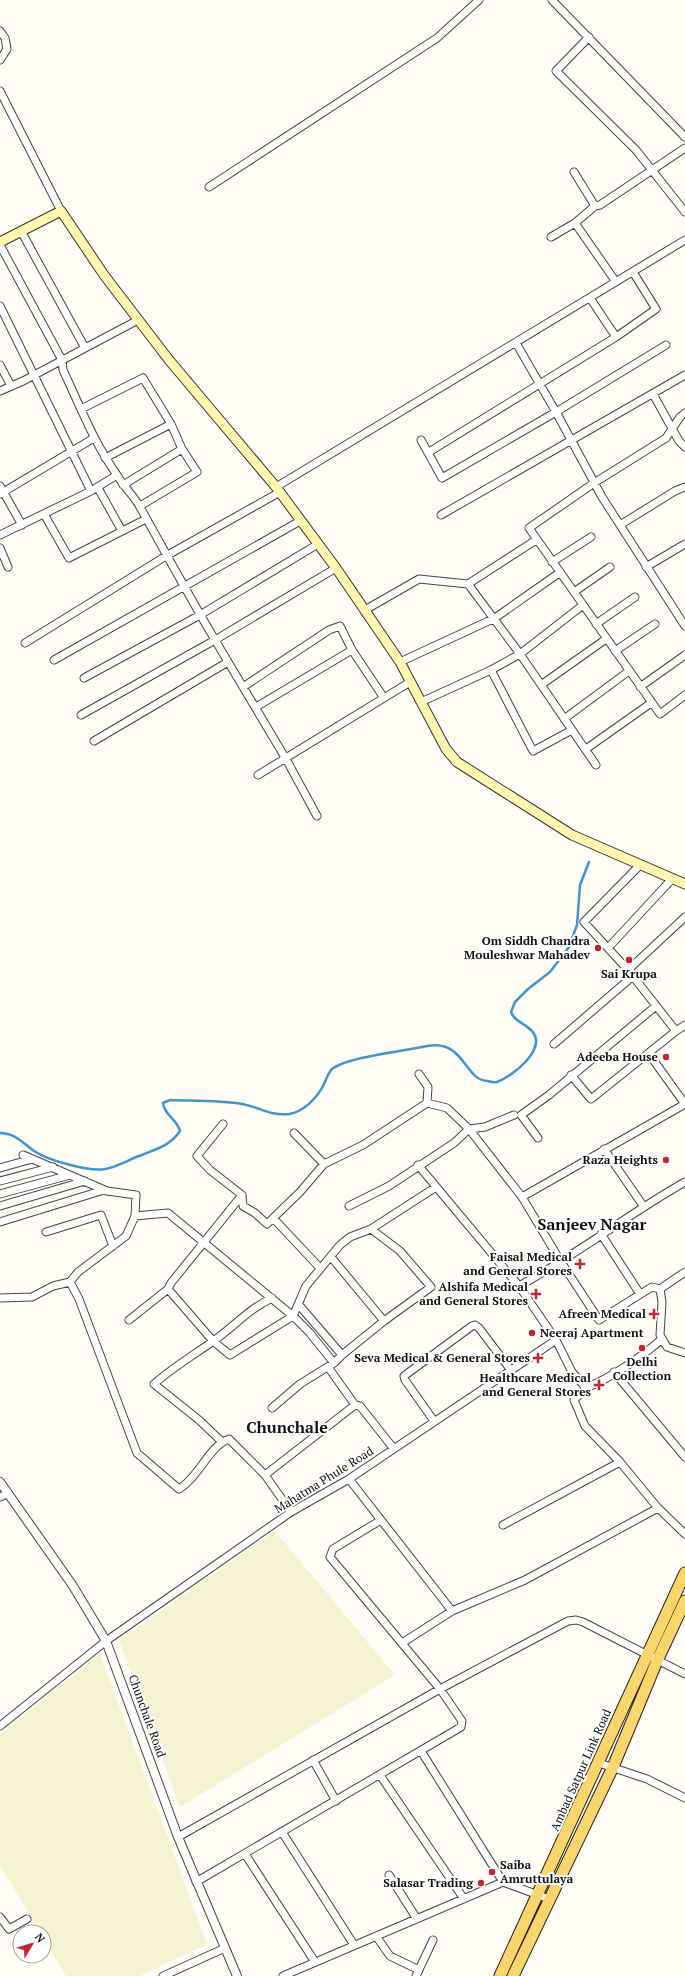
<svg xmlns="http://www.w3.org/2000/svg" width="685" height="1976" viewBox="0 0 685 1976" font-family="'PT Serif',serif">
	<rect width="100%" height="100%" fill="#fffdf5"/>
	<path fill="#f6f3d4" d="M275,1531L395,1675L180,1807L119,1640Z
		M100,1654L207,1944L140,1976H66L44,1939V1932H40L0,1865V1734Z"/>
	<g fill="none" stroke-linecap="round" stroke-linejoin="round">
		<path stroke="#3f96cf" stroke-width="2.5" d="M0,1133C15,1133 23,1143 34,1151C47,1160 89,1172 105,1169C117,1167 128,1160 139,1156C156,1149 170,1146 180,1131C177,1119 164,1115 163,1103L170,1100C194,1101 219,1100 242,1104C260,1107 269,1116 289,1114C303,1112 316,1099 323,1086C325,1082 328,1074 331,1070C345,1057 406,1051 427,1046C465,1039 464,1081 488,1081C491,1082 494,1083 497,1082C513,1076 549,1048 531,1030C524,1023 514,1021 511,1012L515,1002L528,989L550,972L569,947L577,925L580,885L589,862"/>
		<defs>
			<path id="minor" d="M552,0L685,137
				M0,31L5,38L7,49L0,60
				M589,37L556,71L636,150L685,212
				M0,91L61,211
				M574,172L595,206
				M209,187L437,38L479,0
				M575,223L616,282
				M21,231L85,348
				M551,237L575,223L595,206L600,205L685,148
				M0,245L62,360L63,370C80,406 94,443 117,475
				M590,298L616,337
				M0,306L91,491
				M516,343L556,412L602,497L685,626
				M0,365L11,386
				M0,391L23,381L138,320
				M653,394L679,441L685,447
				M81,409L143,378L171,424L182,449L197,472L140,506
				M685,413L680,417L666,438L594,483L529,528L660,714L685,695
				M421,440L442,478L556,412L666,345
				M429,452L616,337L656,309L633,272
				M105,458L171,424
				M123,485L182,449
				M0,486L22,525
				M276,487L685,240
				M98,488L122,531
				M0,494L94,438
				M44,514L69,558L146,519
				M441,515L685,375
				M620,525L675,491L685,487
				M0,535L91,491L117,475C124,487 134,496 140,507C165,552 189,596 215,640L336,568
				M0,548L8,567
				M552,562L591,537
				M646,567L685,544
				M468,584L536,540
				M574,592L610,567
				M365,610L419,579L468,584L520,654L596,765
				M596,624L635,597
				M25,643L166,556L280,492
				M615,651L655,624
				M54,660L300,521
				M400,662L495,618L559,573
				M491,670L533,751L572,730
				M84,678L200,615L318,544
				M541,685L606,639
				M243,687L329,630L340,626L352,650L384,698
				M640,687L685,655
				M421,702L491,670L520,654L583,605
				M256,707L352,650
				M81,715L215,640L286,759L317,816
				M564,719L629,671
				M94,741L228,662
				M586,749L651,703
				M258,775L410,682
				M608,948L672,879
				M628,970L584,922L640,865
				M676,1031L685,1025
				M554,1044L633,976
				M649,1054L685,1104
				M419,1074L428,1087L427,1103
				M571,1075L591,1099L676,1031L628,970L685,917
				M223,1124L197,1156L210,1170L242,1195L243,1206L255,1213L267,1224L300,1192L324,1164L363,1145L427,1103L447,1108L469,1129L485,1127L514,1115
				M294,1133L324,1164
				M538,1138L521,1115L549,1095L656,1006
				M604,1149L644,1207
				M23,1155L107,1191L136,1195L135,1216L126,1236L78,1272L70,1282
				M418,1165L519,1286
				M0,1168L32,1159
				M0,1181L53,1167
				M685,1182C628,1214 577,1255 519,1286L556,1340L572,1372L586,1388L574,1400L585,1426L620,1462L658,1508L685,1534
				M0,1194L70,1175
				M0,1206L85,1181
				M349,1206L389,1186L454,1143L469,1129L522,1197
				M135,1216L168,1213L293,1316L309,1332L334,1363
				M273,1218L320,1268
				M0,1222L104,1190
				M46,1232L101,1215L113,1246
				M601,1234L640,1294
				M331,1257L384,1321
				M685,1272L660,1289L662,1302L660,1335L667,1347L685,1353
				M168,1289L213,1341L230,1355L293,1316L306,1286L340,1245L350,1237L371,1229L436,1187
				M660,1289L652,1287L599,1320L561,1262L522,1197L685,1104
				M0,1298L32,1297L53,1286L70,1282L79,1299L137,1453L179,1489C199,1477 209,1446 229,1439L265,1475L291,1512
				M299,1305L342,1355
				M129,1320L168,1289L171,1283L242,1195
				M328,1367L355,1405L360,1406L394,1449
				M614,1372L685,1457
				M586,1388C614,1376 640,1358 662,1339
				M272,1408L300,1384L334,1363L342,1355L384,1321L431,1287L400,1251L371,1229
				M434,1421L405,1380L404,1376L472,1326L475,1325L479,1328L510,1369
				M221,1441L199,1420L154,1384C172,1368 192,1356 212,1342C234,1327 247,1310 272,1298
				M265,1475L355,1405
				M349,1479L452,1611
				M0,1497L7,1494
				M503,1525L620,1462
				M402,1643L452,1611L525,1580L658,1508
				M0,1726L106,1641L291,1512L349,1479L556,1340
				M421,1751L503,1882
				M313,1760L336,1801
				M599,1763L647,1779L685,1798
				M380,1775L464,1899
				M282,1832L354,1945
				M178,1837L440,1689L568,1621L576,1620L583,1622L685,1674
				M245,1854L315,1962
				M389,1875L417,1919
				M196,1882L461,1727L462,1721L440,1689L330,1557L333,1549L381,1520
				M0,1917L9,1929L27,1919
				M376,1936L390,1956L419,1970
				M163,1976L225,1948
				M283,1976L503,1882L549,1899
				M416,1976L433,1940"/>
			<path id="tertiary" d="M0,1482L73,1586L106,1641L178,1837L237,1976"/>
			<path id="secondary" d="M0,242L61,211L104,275L169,360L276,487L336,568L400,662L446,749L457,762L572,835L685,884"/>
			<path id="primary" d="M500,1976L685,1573
				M513,1976L613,1767L657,1661L685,1601"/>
		</defs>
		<use href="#minor" stroke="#444" stroke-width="9"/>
		<use href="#tertiary" stroke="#444" stroke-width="10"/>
		<use href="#secondary" stroke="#333" stroke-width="11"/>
		<use href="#primary" stroke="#222" stroke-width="13"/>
		<use href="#minor" stroke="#fff" stroke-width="7"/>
		<use href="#tertiary" stroke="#fff" stroke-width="8"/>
		<use href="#secondary" stroke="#fff6b0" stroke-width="9"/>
		<use href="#primary" stroke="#f9d66b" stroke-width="11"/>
	</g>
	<g fill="#c4262e" stroke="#fff" stroke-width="1.5">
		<circle cx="598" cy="948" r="4"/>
		<circle cx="629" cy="960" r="4"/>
		<circle cx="666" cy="1057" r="4"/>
		<circle cx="666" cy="1160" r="4"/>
		<path d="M578 1258h4v4h4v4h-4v4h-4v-4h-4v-4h4z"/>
		<path d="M534 1288h4v4h4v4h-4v4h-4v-4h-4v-4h4z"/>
		<path d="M652 1308h4v4h4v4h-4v4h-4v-4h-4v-4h4z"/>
		<circle cx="532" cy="1333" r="4"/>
		<circle cx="642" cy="1348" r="4"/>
		<path d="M536 1352h4v4h4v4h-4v4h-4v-4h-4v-4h4z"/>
		<path d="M597 1379h4v4h4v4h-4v4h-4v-4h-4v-4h4z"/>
		<circle cx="492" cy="1872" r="4"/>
		<circle cx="481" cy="1883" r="4"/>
	</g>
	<g text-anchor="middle" stroke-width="4" stroke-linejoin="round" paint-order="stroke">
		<g font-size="12" font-weight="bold" fill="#111" stroke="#fff" text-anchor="end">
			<text x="590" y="945">Om Siddh Chandra<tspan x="590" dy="14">Mouleshwar Mahadev</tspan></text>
			<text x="629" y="978" text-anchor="middle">Sai Krupa</text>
			<text x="658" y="1061">Adeeba House</text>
			<text x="658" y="1164">Raza Heights</text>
			<text x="572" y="1261">Faisal Medical<tspan x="572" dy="14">and General Stores</tspan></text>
			<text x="528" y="1291">Alshifa Medical<tspan x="528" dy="14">and General Stores</tspan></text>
			<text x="646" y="1318">Afreen Medical</text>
			<text x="540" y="1337" text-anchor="start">Neeraj Apartment</text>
			<text x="530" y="1362">Seva Medical &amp; General Stores</text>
			<text x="642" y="1366" text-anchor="middle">Delhi<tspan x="642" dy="14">Collection</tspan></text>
			<text x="591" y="1382">Healthcare Medical<tspan x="591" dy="14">and General Stores</tspan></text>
			<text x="500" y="1869" text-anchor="start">Saiba<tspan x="500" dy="14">Amruttulaya</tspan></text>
			<text x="473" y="1887">Salasar Trading</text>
		</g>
		<g font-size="12" fill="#111" stroke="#fff">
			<text transform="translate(324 1480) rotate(-32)" y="4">Mahatma Phule Road</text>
			<text transform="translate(147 1716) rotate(70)" y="4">Chunchale Road</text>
			<text transform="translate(581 1770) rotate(-66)" y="4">Ambad Satpur Link Road</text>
		</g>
		<g font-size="16" font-weight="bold" fill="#111" stroke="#fff">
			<text x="592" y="1230">Sanjeev Nagar</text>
			<text x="287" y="1433">Chunchale</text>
		</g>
	</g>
	<g transform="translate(32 1944) rotate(52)"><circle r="19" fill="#ffffff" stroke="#a0a0a0"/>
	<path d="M0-3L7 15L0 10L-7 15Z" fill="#c4262e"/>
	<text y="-6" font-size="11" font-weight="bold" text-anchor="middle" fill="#111111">N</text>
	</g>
</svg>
